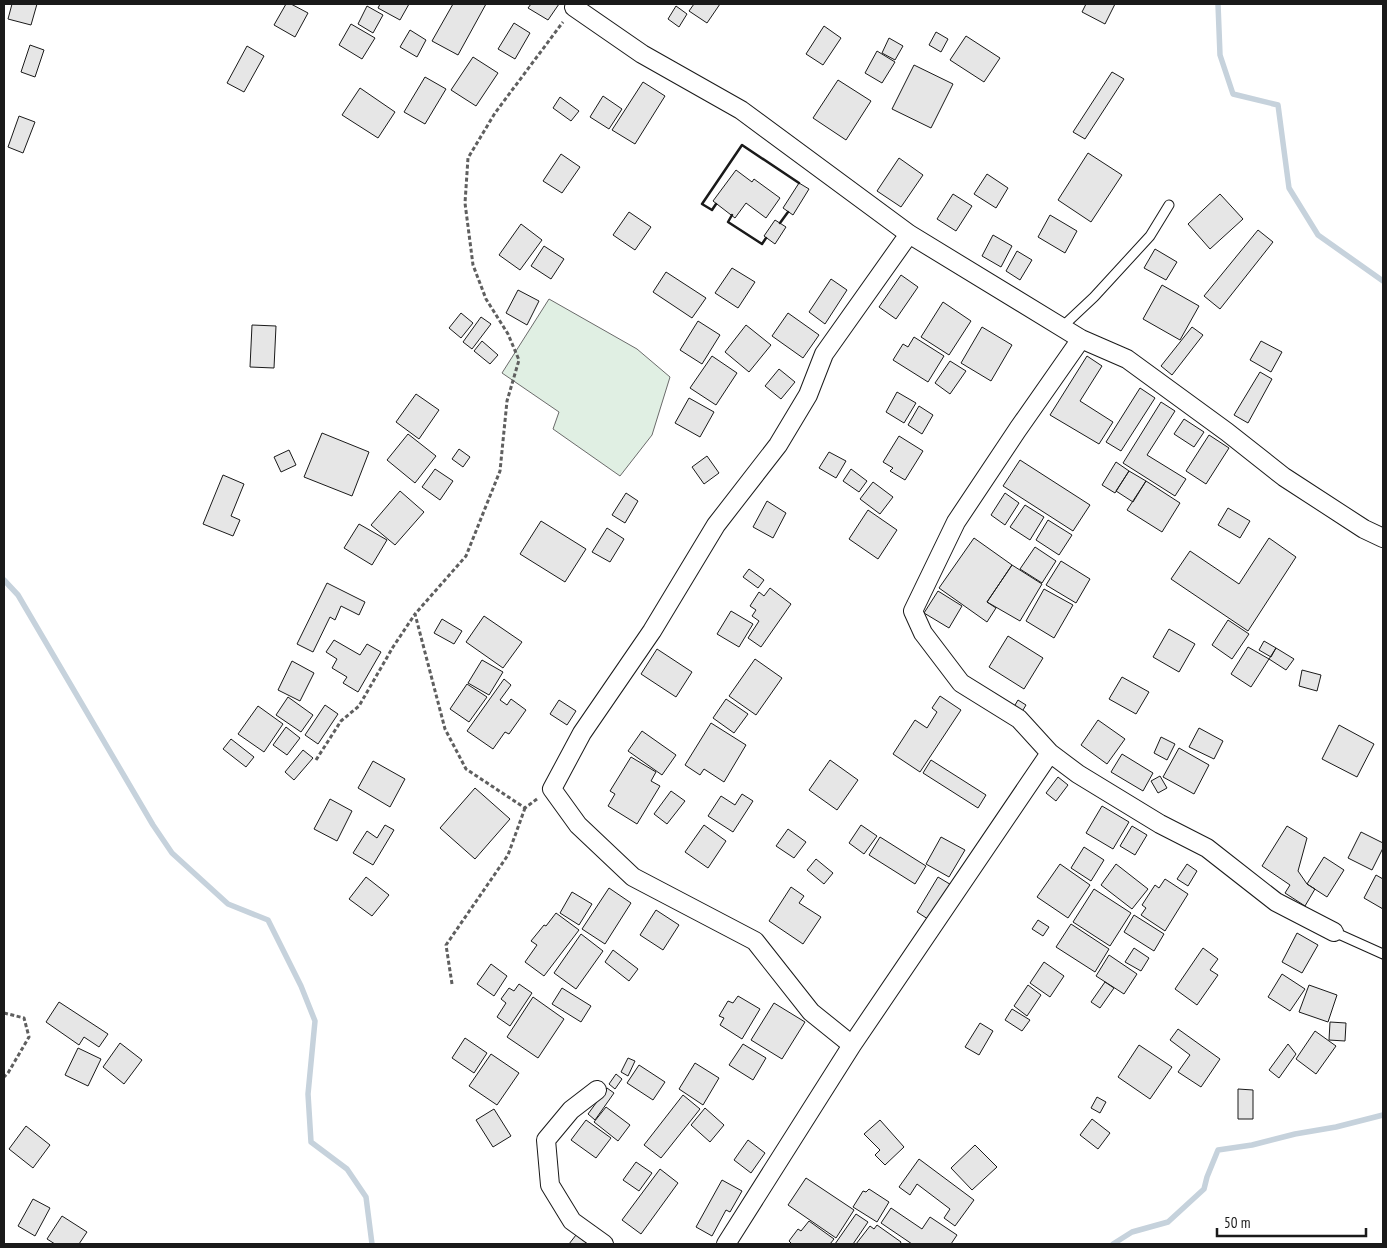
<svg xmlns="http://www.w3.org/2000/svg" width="1387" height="1248" viewBox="0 0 1387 1248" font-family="'PT Sans Narrow',sans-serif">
	<rect width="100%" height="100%" fill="#fff"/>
	<path fill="#e0efe3" stroke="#6a6a6a" d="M549,299L637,349L670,377L652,435L620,476L553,429L559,412L502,373Z"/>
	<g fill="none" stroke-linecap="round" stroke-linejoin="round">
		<path stroke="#c6d2dc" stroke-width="5.5" d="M1218,4L1220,55L1233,94L1278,105L1289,188L1318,235L1383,281
			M4,580L18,595L153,825L172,853L228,904L268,920L301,986L315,1021L308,1094L311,1142L347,1169L366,1197L372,1244
			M1113,1244L1132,1232L1168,1222L1204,1189L1207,1177L1218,1150L1252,1145L1295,1134L1336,1127L1383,1115"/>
	</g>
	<path fill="#e6e6e6" stroke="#1a1a1a" d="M12,4H37L31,25L8,19Z
		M286,4H291L308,13L295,37L274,25Z
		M380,4H409L400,20L378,8Z
		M453,4H486L458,55L432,41Z
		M531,4H559L548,20L528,8Z
		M694,4H720L707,23L689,11Z
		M1086,4H1115L1105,24L1082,12Z
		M367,6L383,15L373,33L358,24Z
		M676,6L687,14L679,27L668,19Z
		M514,23L530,33L515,59L498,49Z
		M351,24L375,38L362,59L339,45Z
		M824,26L841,38L823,65L806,54Z
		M410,30L426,40L417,57L400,47Z
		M936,32L948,39L941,52L929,45Z
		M966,36L1000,58L984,82L950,60Z
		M889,38L903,46L895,60L882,53Z
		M30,45L44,50L35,77L21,72Z
		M247,46L264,56L244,92L227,83Z
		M877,51L895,62L882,83L865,73Z
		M473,57L498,73L476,106L451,90Z
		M914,65L953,84L931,128L892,109Z
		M1112,72L1124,79L1085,139L1073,132Z
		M425,77L446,89L425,124L404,112Z
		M838,80L871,101L846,140L813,118Z
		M643,82L665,96L635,144L612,130Z
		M360,88L395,112L378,138L342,115Z
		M603,96L622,109L609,129L590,117Z
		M560,97L579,111L571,121L553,108Z
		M19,116L35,122L23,153L8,147Z
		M1088,153L1122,175L1091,222L1058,200Z
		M561,154L580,167L562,193L543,181Z
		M899,158L923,175L901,207L877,191Z
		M736,170L752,182L754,179L780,198L766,218L746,203L735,218L713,201Z
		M987,174L1008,188L996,208L974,194Z
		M799,183L809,189L793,215L783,208Z
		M953,194L972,206L956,231L937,219Z
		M1220,194L1243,219L1210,249L1188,224Z
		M629,212L651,227L635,250L613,235Z
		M1050,215L1077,231L1065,253L1038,237Z
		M775,220L786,227L775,244L764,236Z
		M521,224L542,240L520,270L499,255Z
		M1258,230L1273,242L1220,309L1204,296Z
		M993,235L1012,246L1001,267L982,256Z
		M544,246L564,259L551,279L531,266Z
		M1155,249L1177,262L1166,280L1144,268Z
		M1017,251L1032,260L1020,280L1006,271Z
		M732,268L755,282L738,308L715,293Z
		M666,272L706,298L692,318L653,292Z
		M901,275L918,287L896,319L879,307Z
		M831,279L847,290L825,324L809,312Z
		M1162,285L1199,306L1180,340L1143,319Z
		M518,290L539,301L527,325L506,313Z
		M943,302L971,321L949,355L921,337Z
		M461,313L473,323L461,338L449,328Z
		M788,313L819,335L803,358L772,336Z
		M481,317L491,324L472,349L463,342Z
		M698,321L720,335L702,364L680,350Z
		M252,325L276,326L274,368L250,367Z
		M746,325L771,345L749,372L725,352Z
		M982,327L1012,345L991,381L961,363Z
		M1192,327L1203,335L1172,375L1161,366Z
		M914,337L944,356L928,382L893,360L903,344L908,347Z
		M482,341L498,355L490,364L474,351Z
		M1261,341L1282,352L1271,372L1250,360Z
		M712,356L737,373L716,405L690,388Z
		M1087,356L1102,366L1080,401L1113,422L1099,444L1050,415Z
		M950,361L966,371L950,394L935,383Z
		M779,369L795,382L781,399L765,386Z
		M1260,372L1272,379L1248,423L1234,415Z
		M1140,388L1155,398L1121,451L1106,442Z
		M897,392L916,403L904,423L886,412Z
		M416,394L439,410L419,439L396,422Z
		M689,398L714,412L700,437L675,423Z
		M1161,402L1175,411L1147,455L1186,479L1175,496L1123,463Z
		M919,406L933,415L922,434L908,425Z
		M1184,419L1204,432L1194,447L1174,434Z
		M322,433L369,452L352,496L304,477Z
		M408,434L436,456L415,483L387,460Z
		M1209,435L1229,448L1206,484L1186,471Z
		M899,436L923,451L905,480L890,471L893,468L883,462Z
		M459,449L470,457L463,467L452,459Z
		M289,450L296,465L281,472L274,457Z
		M829,452L846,461L836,478L819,468Z
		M707,456L719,473L704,484L692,467Z
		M1020,460L1090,505L1073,531L1003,486Z
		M1116,462L1129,471L1115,493L1102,485Z
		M435,469L453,481L440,500L422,487Z
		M851,469L867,481L859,492L843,481Z
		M1129,471L1146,481L1133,502L1116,491Z
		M223,475L244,484L231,516L240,520L233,536L203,524Z
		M1146,481L1180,503L1162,532L1127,510Z
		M873,482L893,497L880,514L860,499Z
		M400,491L424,512L395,545L371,525Z
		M626,493L638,501L625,523L612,515Z
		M1005,493L1019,503L1005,525L991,515Z
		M767,501L786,513L773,538L753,527Z
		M1025,505L1044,517L1030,540L1010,527Z
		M1228,508L1250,521L1240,538L1218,525Z
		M868,510L897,530L878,559L849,539Z
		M1048,520L1072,535L1059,555L1036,540Z
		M541,521L586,549L565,582L520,554Z
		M359,524L387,540L372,565L344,548Z
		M607,528L624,539L610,562L592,552Z
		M974,538L1012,565L987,602L996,608L987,622L939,588Z
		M1269,538L1296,557L1248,631L1171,579L1190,551L1239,584Z
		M1035,547L1056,561L1042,583L1020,569Z
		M1061,561L1090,579L1076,603L1046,585Z
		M1012,565L1042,584L1020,621L987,602Z
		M749,569L764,580L758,588L743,577Z
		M327,583L365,602L359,615L341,606L335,620L330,617L313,652L297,644Z
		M770,588L791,604L761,647L748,638L759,621L752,616L756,610L750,606L759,592L764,596Z
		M1044,589L1073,605L1054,638L1026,621Z
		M938,591L962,606L949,628L924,613Z
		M731,611L753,624L739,647L717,634Z
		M484,616L522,642L503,668L466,642Z
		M442,619L462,631L454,644L434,633Z
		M1228,620L1249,634L1232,659L1212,645Z
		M1169,629L1195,644L1179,672L1153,657Z
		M1008,636L1043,658L1024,689L989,667Z
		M334,640L360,655L367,644L381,652L358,692L343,683L347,677L332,668L337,659L326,652Z
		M1264,641L1276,648L1271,657L1259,650Z
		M1248,647L1269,659L1251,687L1231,674Z
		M1276,648L1294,659L1286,670L1269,659Z
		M657,649L692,672L676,697L641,674Z
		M755,659L782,678L756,715L729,696Z
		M482,660L503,672L489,695L468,683Z
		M292,661L314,673L300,701L278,690Z
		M1302,670L1321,675L1317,691L1299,686Z
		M1122,677L1149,692L1136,714L1109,699Z
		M504,679L511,685L500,700L507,705L511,699L526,710L509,734L505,732L493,749L467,731Z
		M467,684L487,697L469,722L450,709Z
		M940,696L961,710L920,772L893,754L915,720L927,728L937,712L932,708Z
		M288,697L313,715L301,732L276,715Z
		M726,699L748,714L734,733L713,718Z
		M559,700L576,711L567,725L550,714Z
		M1018,700L1026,705L1020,715L1012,710Z
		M325,705L338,714L318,744L305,735Z
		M258,706L283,724L264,752L238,734Z
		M1098,720L1125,739L1107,764L1081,745Z
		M711,723L746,745L724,782L704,769L700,775L685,765Z
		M1339,725L1374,744L1357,777L1322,759Z
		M286,727L300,738L287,755L273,745Z
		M1199,728L1223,741L1214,759L1189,747Z
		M642,731L676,755L662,775L628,751Z
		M1161,737L1175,744L1167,760L1154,753Z
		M231,739L254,757L246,767L223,749Z
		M1179,748L1209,765L1194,794L1163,777Z
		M303,750L313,758L294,780L285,772Z
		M1122,754L1153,773L1143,791L1111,772Z
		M631,757L656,772L651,781L660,786L637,824L608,806L615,794L610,791Z
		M830,760L858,780L837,810L809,790Z
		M931,760L986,795L978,808L923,773Z
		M373,761L405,779L390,807L358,788Z
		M1160,776L1167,788L1158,793L1151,781Z
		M1058,777L1068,785L1056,801L1046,793Z
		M475,788L510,819L475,859L440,828Z
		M671,791L685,801L667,824L654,814Z
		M742,794L753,801L733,832L708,816L721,796L735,805Z
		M330,799L352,811L337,841L314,829Z
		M1102,806L1129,822L1113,849L1086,833Z
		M385,825L394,830L373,865L353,853L367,831L377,838Z
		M704,825L726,841L708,868L685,852Z
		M861,825L877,836L864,854L849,843Z
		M1132,826L1147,835L1135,855L1120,846Z
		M1287,826L1307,838L1298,871L1307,884L1315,889L1305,906L1285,893L1290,885L1262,866Z
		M788,829L806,842L794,858L776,846Z
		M1361,832L1383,843V848L1372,870L1348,858Z
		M880,837L926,866L915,884L869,855Z
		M941,837L965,850L949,877L926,864Z
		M1084,847L1104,860L1091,881L1071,868Z
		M1324,857L1344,870L1327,897L1307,884Z
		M816,859L833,873L824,884L807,870Z
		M1060,864L1090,885L1068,918L1037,897Z
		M1116,864L1148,889L1132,909L1101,885Z
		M1187,864L1197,871L1188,886L1177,879Z
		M1376,875L1383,879V909L1364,898Z
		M366,877L389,895L372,916L349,899Z
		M938,877L953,886L931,921L917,912Z
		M1165,879L1188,894L1165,931L1141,915L1146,908L1142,905L1155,885L1159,888Z
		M791,887L804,896L799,903L821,917L803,944L769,921Z
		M609,888L631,903L605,944L582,929Z
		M1094,889L1131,913L1110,946L1073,922Z
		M572,892L592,904L579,925L560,913Z
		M656,910L679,925L663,950L640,935Z
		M556,913L579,930L544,976L525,962L537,945L531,941L544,925L546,926Z
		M1134,915L1164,934L1154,951L1124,932Z
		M1038,920L1049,927L1043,936L1032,929Z
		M1071,924L1109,949L1095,972L1056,947Z
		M1297,933L1318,945L1302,973L1282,962Z
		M581,934L603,951L576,989L554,973Z
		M1134,948L1149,958L1141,971L1125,962Z
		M1203,948L1218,959L1210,970L1218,975L1197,1005L1175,989Z
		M613,950L638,969L629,981L605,962Z
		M1109,955L1137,974L1124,994L1096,976Z
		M1044,962L1064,976L1050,997L1030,983Z
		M491,964L507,976L494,996L477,984Z
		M1282,974L1305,989L1290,1011L1268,997Z
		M1105,982L1114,988L1100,1008L1091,1002Z
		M519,984L532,993L510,1026L497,1017L506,1003L501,999L509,988L514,991Z
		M1028,985L1041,995L1027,1016L1014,1006Z
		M1309,985L1337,995L1328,1022L1299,1012Z
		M562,988L591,1006L581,1022L552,1004Z
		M738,996L760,1009L742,1039L720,1025L724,1018L719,1016L728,1001L733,1003Z
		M533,997L564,1019L538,1058L507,1037Z
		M59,1002L108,1034L99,1047L84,1037L79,1045L46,1022Z
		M774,1003L805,1022L782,1059L751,1040Z
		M1012,1009L1030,1020L1022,1031L1005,1020Z
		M1330,1022L1346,1023L1345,1041L1329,1040Z
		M980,1023L993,1031L979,1055L965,1047Z
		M1178,1029L1220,1059L1201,1087L1178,1072L1190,1055L1170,1040Z
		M1315,1031L1336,1046L1316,1074L1296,1059Z
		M465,1038L487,1053L474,1073L452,1058Z
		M120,1043L142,1060L124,1084L103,1067Z
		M743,1044L766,1058L753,1080L729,1065Z
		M1288,1044L1296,1054L1279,1078L1269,1070Z
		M1139,1045L1172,1067L1150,1099L1118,1077Z
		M78,1048L101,1059L88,1086L65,1075Z
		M491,1054L519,1073L497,1105L469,1086Z
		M628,1058L635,1061L628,1076L621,1072Z
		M695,1063L719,1078L703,1105L679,1089Z
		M639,1065L665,1082L653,1100L627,1083Z
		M616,1074L622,1079L615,1089L609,1084Z
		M607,1088L614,1093L595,1120L588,1114Z
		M1238,1089L1253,1090V1119H1238Z
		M683,1095L700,1109L661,1158L644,1145Z
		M1097,1097L1106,1102L1100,1113L1091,1108Z
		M606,1107L630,1125L618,1141L594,1122Z
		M705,1108L724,1125L710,1142L691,1125Z
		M494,1109L511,1136L493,1147L476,1120Z
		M1092,1119L1110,1133L1098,1149L1080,1135Z
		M586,1120L611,1138L596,1158L571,1140Z
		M880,1120L904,1147L885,1165L875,1155L880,1150L864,1134Z
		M26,1126L50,1145L33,1168L9,1149Z
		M748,1140L765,1153L751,1173L734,1160Z
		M975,1145L997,1167L972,1190L951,1168Z
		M919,1159L974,1200L955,1226L944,1218L950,1209L917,1184L910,1195L899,1187Z
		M636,1162L652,1173L639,1191L623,1180Z
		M660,1169L678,1183L641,1234L622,1220Z
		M806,1178L854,1210L836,1238L788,1205Z
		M722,1180L742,1191L730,1212L726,1210L712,1236L696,1227Z
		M869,1189L889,1202L877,1222L853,1207L863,1191L866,1192Z
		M33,1199L50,1208L35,1236L18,1226Z
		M891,1208L922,1229L930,1217L957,1235L951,1244H912L881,1223Z
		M856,1214L868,1222L853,1244H835Z
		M62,1216L87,1232L79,1244H55L47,1239Z
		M809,1221L834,1239L830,1244H792L789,1241L798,1229L801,1231Z
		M877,1225L901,1242L900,1244H856L870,1226L874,1229Z
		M576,1235L588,1244H569Z"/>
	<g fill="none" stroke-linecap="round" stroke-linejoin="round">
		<defs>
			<path id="lane" d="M1061,328L1094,297L1150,236L1169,205
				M1334,932L1383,954"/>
			<path id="street" d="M576,4L574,7L642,54L741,110L909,234L1081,339L1127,359L1227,432L1284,477L1364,529L1383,538
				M1081,339L1018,429L956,522L913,611L923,633L961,683L1019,719L1050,753L1078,774L1160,824L1207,848L1276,902L1334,932
				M852,1045L811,1012L755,941L633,877L578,825L552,789L582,733L652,631L716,525L778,445L808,395L824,354L909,234
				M597,1090L571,1110L546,1140L550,1185L572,1221L604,1244
				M726,1244L852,1045L1050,753"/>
		</defs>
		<use href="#lane" stroke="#1a1a1a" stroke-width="11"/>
		<use href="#street" stroke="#1a1a1a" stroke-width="20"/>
		<path stroke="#5f5f5f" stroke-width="3" stroke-dasharray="4 2.5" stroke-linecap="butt" d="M316,760L341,721L359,706L393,647L415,614
			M537,799L525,808L466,769L445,729L415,614L466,556L500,471L507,401L519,360L508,334L486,299L473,265L465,203L468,158L495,113L563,22
			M452,984L446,945L508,855L525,808
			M4,1013L24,1018L29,1037L8,1073L4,1077"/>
		<use href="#lane" stroke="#fff" stroke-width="9"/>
		<use href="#street" stroke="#fff" stroke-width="18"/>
		<path stroke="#1a1a1a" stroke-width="2.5" d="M716,204L712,210L702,204L742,145L799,183
			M732,215L728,222L762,244L766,238
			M780,223L788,212"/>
	</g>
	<rect width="1387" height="1248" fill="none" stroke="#1a1a1a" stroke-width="10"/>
	<path d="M1217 1228v8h149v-8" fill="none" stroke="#1a1a1a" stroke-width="2.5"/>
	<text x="1224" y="1228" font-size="15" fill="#1a1a1a" stroke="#ffffff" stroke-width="4" paint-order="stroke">50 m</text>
</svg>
